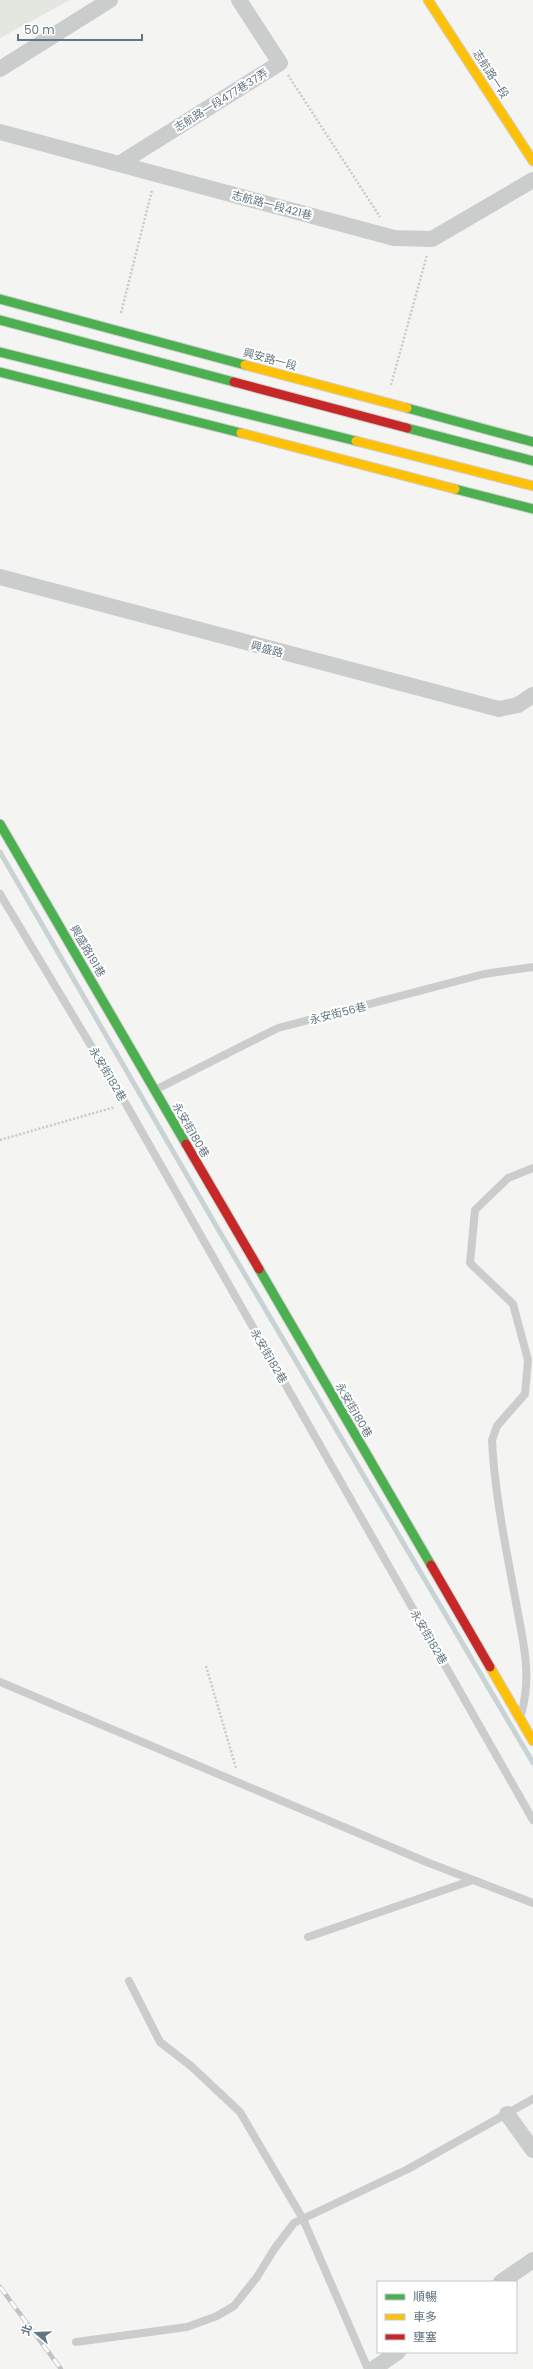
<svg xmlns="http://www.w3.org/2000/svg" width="533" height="2369" viewBox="0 0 533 2369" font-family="Poppins,'Noto Sans TC',sans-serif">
	<rect width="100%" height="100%" fill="#f4f4f2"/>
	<path fill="#e4e7e0" d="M0,0H70L0,38Z"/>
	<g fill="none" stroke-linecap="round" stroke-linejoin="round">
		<path stroke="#c9d3d5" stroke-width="5" d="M0,852L218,1229L533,1763"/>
		<defs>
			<path id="fast" d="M0,299L245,365
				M0,320L234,382
				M0,352L356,441
				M0,372L241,433
				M407,408L533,442
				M407,428L533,461
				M455,489L533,509
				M0,824L186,1144
				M259,1269L431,1565"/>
			<path id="slow" d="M428,0L533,161
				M245,365L407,408
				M241,433L455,489
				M356,441L533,486
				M490,1667L533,1741"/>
			<path id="jam" d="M234,382L407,428
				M186,1144L259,1269
				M431,1565L490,1667"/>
		</defs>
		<use href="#fast" stroke="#d0d2d2" stroke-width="11"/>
		<use href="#slow" stroke="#d0d2d2" stroke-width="11"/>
		<use href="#jam" stroke="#d0d2d2" stroke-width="11"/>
		<path stroke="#cacaca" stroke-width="2.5" stroke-dasharray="2 2" stroke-linecap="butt" d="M288,75L380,217
			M121,313L152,190
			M391,385L427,255
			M0,1140L115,1107
			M206,1666L236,1768"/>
		<path stroke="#cbcdcd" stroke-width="8" d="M0,894L126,1104L533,1820
			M155,1090L278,1028L484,974L533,967
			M0,1682L429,1863L533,1903
			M521,1715C533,1673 522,1638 515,1597C506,1549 494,1489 492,1440L497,1426L525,1394L528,1360L513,1304L470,1263L475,1210L508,1178L533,1168
			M308,1937L473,1880
			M129,1981L160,2042L191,2066L240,2112L303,2219L368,2369
			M76,2342L187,2327L217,2316L234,2306L257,2277L275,2248L294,2223L408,2169L533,2099"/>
		<path stroke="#cbcdcd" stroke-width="16" d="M0,69L110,0
			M0,132L394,238L432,239L533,180
			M119,164L280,63L239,0
			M0,577L499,709L518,705L533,695
			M507,2114L533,2150
			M501,2282L533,2260
			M373,2369L398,2352"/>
		<use href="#fast" stroke="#4caf50" stroke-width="9"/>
		<use href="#slow" stroke="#ffc107" stroke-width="9"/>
		<use href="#jam" stroke="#c62828" stroke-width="9"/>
		<defs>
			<path id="rail" d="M0,2287L61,2369"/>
		</defs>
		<use href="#rail" stroke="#c0c2c3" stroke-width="4.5"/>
		<use href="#rail" stroke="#fff" stroke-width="3" stroke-dasharray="9" stroke-linecap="butt"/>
	</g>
	<g text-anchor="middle" stroke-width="4" stroke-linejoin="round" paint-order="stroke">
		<g font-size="11" fill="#637683" stroke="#fff">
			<text transform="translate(491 74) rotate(57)" y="4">志航路一段</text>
			<text transform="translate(221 100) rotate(-32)" y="4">志航路一段477巷37弄</text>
			<text transform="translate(272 205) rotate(15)" y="4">志航路一段421巷</text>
			<text transform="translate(270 359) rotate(15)" y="4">興安路一段</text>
			<text transform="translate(267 649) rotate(15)" y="4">興盛路</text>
			<text transform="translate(88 951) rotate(60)" y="4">興盛路191巷</text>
			<text transform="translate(338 1013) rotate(-14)" y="4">永安街56巷</text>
			<text transform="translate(108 1074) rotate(59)" y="4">永安街182巷</text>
			<text transform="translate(191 1130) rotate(60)" y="4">永安街180巷</text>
			<text transform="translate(269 1356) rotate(60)" y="4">永安街182巷</text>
			<text transform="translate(354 1410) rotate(60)" y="4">永安街180巷</text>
			<text transform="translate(429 1637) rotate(60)" y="4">永安街182巷</text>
		</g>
	</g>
	<rect x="377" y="2281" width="140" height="72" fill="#ffffff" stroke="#c1c8cd"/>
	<rect x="385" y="2294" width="20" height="6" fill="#4caf50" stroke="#c1c8cd"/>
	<text x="413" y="2301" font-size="12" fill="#637683">順暢</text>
	<rect x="385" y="2314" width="20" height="6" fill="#ffc107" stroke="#c1c8cd"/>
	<text x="413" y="2321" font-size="12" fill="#637683">車多</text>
	<rect x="385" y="2334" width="20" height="6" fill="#c62828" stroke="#c1c8cd"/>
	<text x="413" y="2341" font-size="12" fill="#637683">壅塞</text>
	<g transform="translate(36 2333) rotate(289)" stroke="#ffffff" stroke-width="3" paint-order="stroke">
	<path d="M0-3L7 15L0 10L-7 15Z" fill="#637683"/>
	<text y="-6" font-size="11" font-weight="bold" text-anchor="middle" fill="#637683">北</text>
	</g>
	<path d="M18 34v6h124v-6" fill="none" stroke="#637683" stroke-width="2"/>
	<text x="24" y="34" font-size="12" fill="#637683" stroke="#ffffff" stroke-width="3" paint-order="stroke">50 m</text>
</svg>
